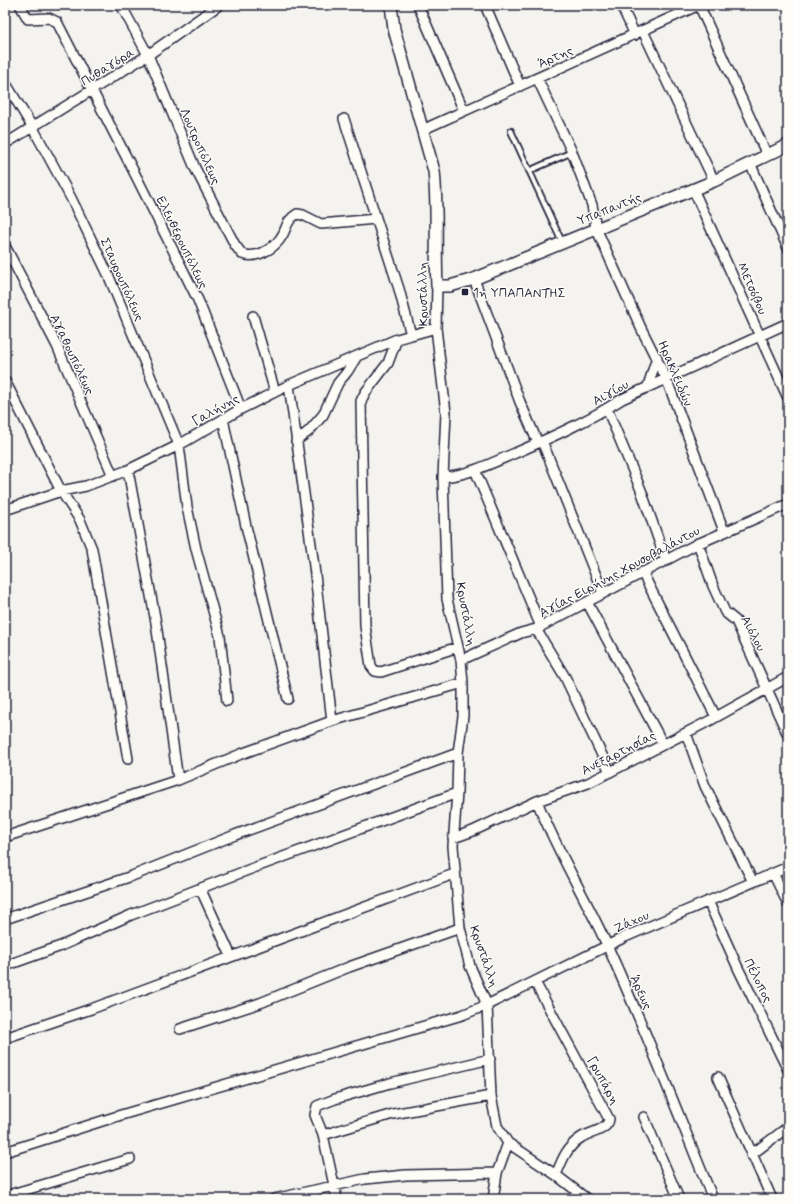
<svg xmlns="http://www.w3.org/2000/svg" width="793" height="1204" viewBox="0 0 793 1204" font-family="Mynerve,sans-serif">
	<rect width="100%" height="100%" fill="#f4f3ef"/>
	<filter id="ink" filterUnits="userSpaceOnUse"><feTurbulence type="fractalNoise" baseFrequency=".025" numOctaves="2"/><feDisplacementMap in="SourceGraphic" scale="8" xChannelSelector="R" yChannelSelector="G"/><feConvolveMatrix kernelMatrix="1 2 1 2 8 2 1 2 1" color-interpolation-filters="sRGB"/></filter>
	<g filter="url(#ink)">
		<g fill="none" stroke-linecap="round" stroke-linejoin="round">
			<defs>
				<path id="service" d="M511,131L562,242
					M529,171L572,152"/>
				<path id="minor" d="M20,5L28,19L49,18L57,22L136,176L198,300L241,409
					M121,5L148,55L195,168L235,245L242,254C255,259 272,250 280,239C288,229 284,222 297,214L303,215L321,224L376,219
					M418,5L464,111
					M485,5L520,86
					M621,5L635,35
					M699,5L767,155
					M643,31L714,181
					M537,78L572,152L592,205L596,228L641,328L666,378L724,531
					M5,82L33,128L71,198L107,272L179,445L187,507L196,549L220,636L227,701
					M344,119L399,289L411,335
					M422,130L699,5
					M5,144L148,55L219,5
					M750,163L788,248
					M693,189L788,398
					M5,246L57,346L113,476
					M474,279L520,402L538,443
					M437,286L436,328L446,413L443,477L447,599L461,660L463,683V716L458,753L457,793L453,846L460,928L470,966L487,1005L491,1096L497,1126L508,1143L556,1175L587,1199
					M253,316L275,392
					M397,339L388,363L365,393L361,401L365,626L371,666L375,671L381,672L458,647
					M5,381L61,491L80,520L92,549L128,759
					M289,385L314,566L332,721
					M648,386L657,357
					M607,409L641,490L666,561
					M223,419L246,526L288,699
					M296,441L309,431L323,415L338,383L347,372L357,356
					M542,441L603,593
					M128,470L156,623L178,780
					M475,470L541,627
					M443,477C468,475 490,464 513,454C550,438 588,421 622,399L788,323
					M5,510L61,491L86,486L128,470L179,445L241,409L289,385L397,339L436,328
					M698,543L713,586L725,612L736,621L788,735
					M642,572L716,717
					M587,602L663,744
					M536,629L565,677L610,772
					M461,660L521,633L536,629L693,546L788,504
					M686,733L705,786L753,882
					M537,801C557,851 585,897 607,945C645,1028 678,1114 713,1199
					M5,837L178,780L241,754L332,721L463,683
					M453,838L473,831L537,801L588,783L610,772L709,721L788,677
					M773,873L788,904
					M201,890L231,956
					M708,901L738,968L788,1070
					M5,919L132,876L235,835L458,753
					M5,966L61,946L131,915L248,870L457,793
					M535,982L609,1119C608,1130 591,1132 582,1137C567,1146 562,1160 556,1175
					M180,1029L260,1003L349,967L460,928
					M5,1038L91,1009L454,874
					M718,1077L772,1199
					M644,1117L679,1199
					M323,1135L393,1114L491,1096
					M5,1152L121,1115L462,1015L487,1005L625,937L788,867
					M751,1155L788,1127
					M5,1196L130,1159
					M274,1199L365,1179L406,1175L497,1173
					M337,1199L323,1135L315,1115L317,1106L335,1099L390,1083L490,1059
					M493,1199L497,1173L508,1143"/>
				<path id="tertiary" d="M391,5L394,29L434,171C438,210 435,248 437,286H450L474,279L714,181L788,145"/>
			</defs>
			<use href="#service" stroke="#22223b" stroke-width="8"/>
			<use href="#minor" stroke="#22223b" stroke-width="12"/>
			<use href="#tertiary" stroke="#22223b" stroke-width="14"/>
			<use href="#service" stroke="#fdfcf7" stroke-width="4.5"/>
			<use href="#minor" stroke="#fdfcf7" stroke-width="9"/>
			<use href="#tertiary" stroke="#fdfcf7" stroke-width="11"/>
		</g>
	</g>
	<rect fill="#22223b" stroke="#fdfcf7" stroke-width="1.5" x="461" y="288" width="8" height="8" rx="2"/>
	<g text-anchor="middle" stroke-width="3" stroke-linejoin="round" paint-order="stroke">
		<g font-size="13" fill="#22223b" stroke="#fdfcf7">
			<text transform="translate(555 56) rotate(-24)" y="5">Άρτης</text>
			<text transform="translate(107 66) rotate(-32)" y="5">Πυθαγόρα</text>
			<text transform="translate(201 146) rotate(66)" y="5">Λουτροπόλεως</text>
			<text transform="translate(609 208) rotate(-22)" y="5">Υπαπαντής</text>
			<text transform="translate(183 242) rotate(64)" y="5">Ελευθερουπόλεως</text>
			<text transform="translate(123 279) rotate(66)" y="5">Σταυρουπόλεως</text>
			<text transform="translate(753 288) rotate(66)" y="5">Μετσόβου</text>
			<text transform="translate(422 294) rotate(-91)" y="5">Κρυστάλλη</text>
			<text transform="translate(73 354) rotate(65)" y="5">Αγαθουπόλεως</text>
			<text transform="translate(676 373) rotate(67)" y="5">Ηρακλειδών</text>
			<text transform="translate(610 392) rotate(-29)" y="5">Αιγίου</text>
			<text transform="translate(215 409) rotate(-29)" y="5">Γαλήνης</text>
			<text transform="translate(619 571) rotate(-28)" y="5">Αγίας Ειρήνης Χρυσοβαλάντου</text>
			<text transform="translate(467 614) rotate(80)" y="5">Κρυστάλλη</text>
			<text transform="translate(754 633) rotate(62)" y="5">Αιόλου</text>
			<text transform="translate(618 752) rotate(-27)" y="5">Ανεξαρτησίας</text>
			<text transform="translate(631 921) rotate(-24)" y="5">Ζάχου</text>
			<text transform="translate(485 956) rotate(71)" y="5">Κρυστάλλη</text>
			<text transform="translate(759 980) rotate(63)" y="5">Πέλοπος</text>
			<text transform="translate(642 992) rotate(66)" y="5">Άρεως</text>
			<text transform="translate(604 1080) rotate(61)" y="5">Γρυπάρη</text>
		</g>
		<g font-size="13" fill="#22223b" stroke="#fdfcf7" text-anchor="start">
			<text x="473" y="297">1η ΥΠΑΠΑΝΤΗΣ</text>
		</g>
	</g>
	<rect width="793" height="1204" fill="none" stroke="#fdfcf7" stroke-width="20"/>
	<rect x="10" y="10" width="773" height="1184" fill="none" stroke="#22223b" stroke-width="1.5" filter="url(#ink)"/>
</svg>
